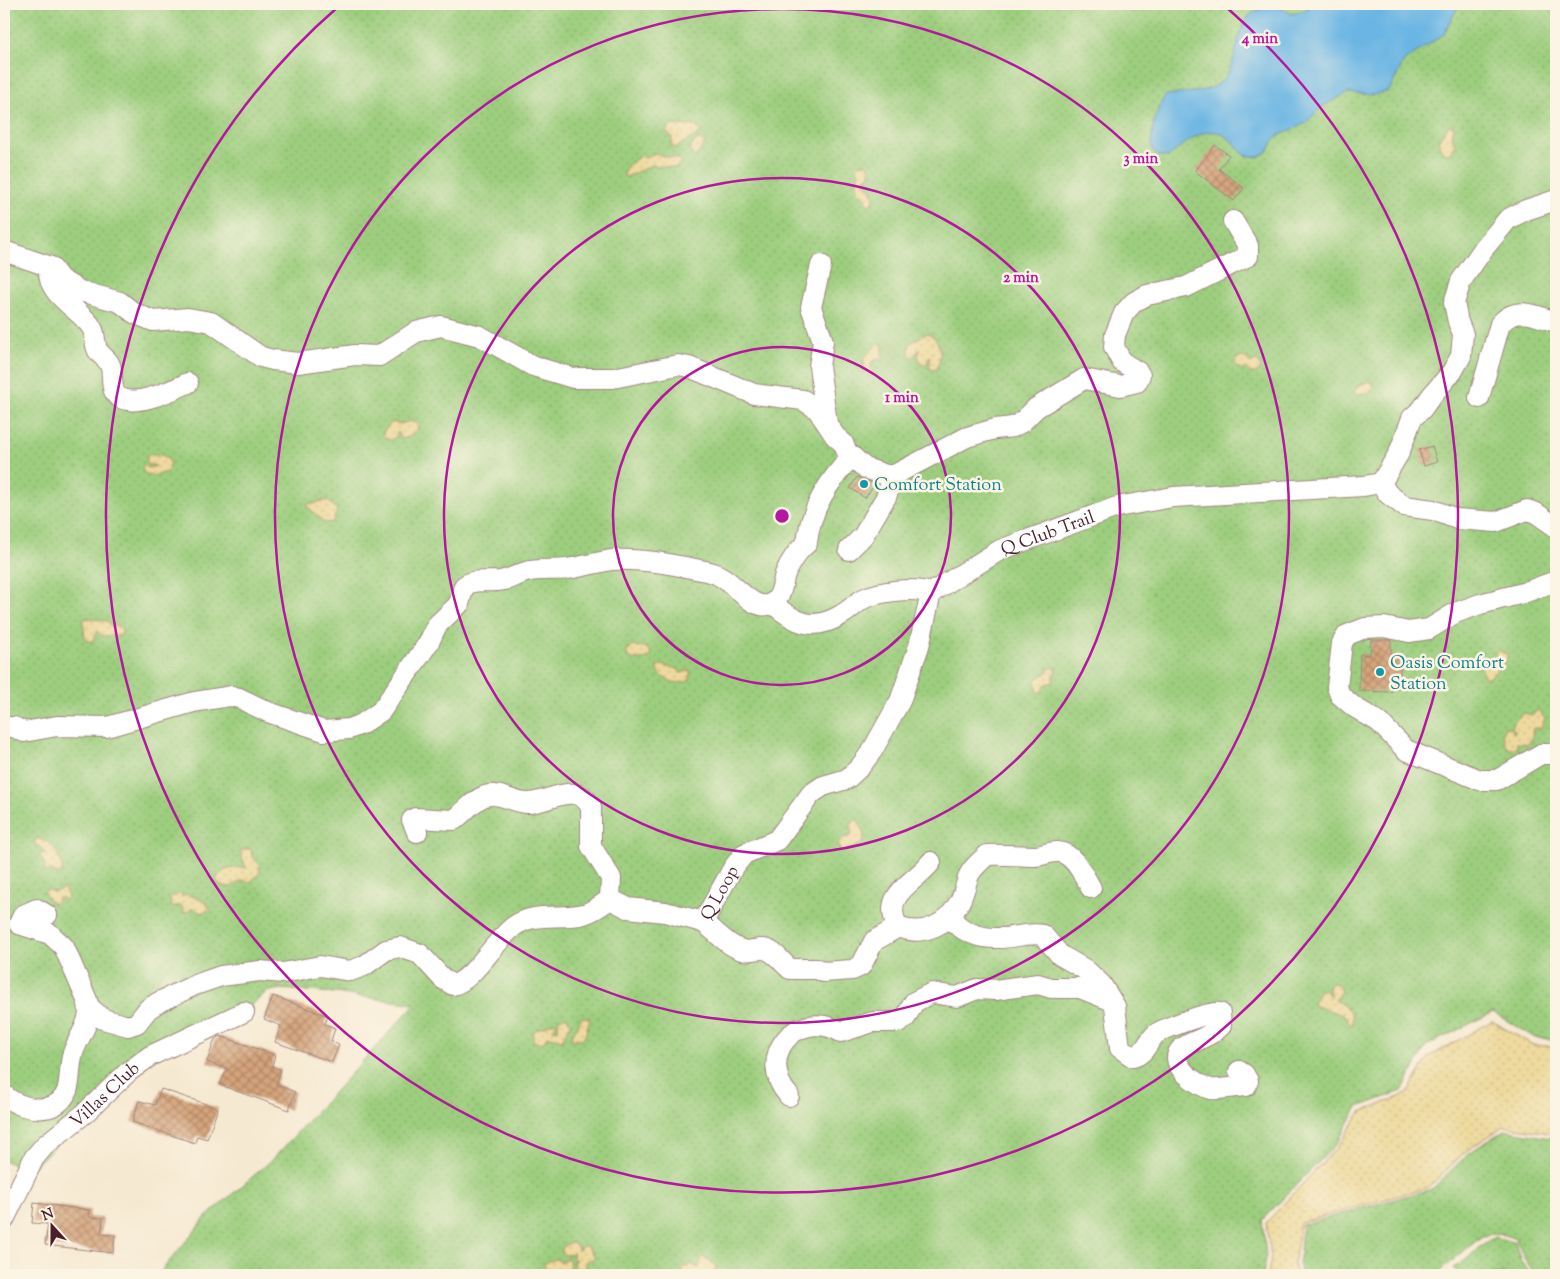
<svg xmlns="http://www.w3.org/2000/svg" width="1560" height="1279" viewBox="0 0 1560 1279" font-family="'Sorts Mill Goudy',serif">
	<defs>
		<pattern id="grass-dots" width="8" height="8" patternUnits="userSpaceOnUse" patternTransform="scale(1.25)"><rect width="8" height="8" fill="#9dce7e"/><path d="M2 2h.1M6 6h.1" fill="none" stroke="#89b06d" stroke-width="1.8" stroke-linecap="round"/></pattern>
		<pattern id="sand-dots" width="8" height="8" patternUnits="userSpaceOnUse" patternTransform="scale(1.25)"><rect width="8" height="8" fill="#eeda9e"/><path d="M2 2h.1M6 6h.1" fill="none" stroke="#cebb88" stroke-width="1.8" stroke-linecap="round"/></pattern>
		<pattern id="building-cross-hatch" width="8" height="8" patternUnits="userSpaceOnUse" patternTransform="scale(1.25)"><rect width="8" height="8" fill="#d5a47c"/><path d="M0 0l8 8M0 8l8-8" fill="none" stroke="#af8566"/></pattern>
	</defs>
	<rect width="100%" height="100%" fill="#fcf5e5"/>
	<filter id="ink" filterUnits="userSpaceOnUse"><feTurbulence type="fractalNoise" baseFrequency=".02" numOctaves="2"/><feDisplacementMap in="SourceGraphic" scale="10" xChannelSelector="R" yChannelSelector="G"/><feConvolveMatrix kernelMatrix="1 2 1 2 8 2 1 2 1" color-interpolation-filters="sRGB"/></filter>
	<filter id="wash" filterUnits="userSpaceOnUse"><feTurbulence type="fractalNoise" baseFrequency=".0096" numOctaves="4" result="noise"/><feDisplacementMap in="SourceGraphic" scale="20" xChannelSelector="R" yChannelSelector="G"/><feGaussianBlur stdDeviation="1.12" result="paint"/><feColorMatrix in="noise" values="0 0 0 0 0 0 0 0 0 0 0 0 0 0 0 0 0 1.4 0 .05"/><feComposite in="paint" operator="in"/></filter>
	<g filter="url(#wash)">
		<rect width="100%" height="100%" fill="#f6e9d1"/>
		<path fill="url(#grass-dots)" stroke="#747654" d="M4,4H1556V1039L1535,1038L1493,1012L1426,1046L1402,1091L1358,1107L1336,1144L1262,1220L1266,1255L1263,1275H158L207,1216L272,1160L415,1004L336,993L279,989L266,992L244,1012L150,1056L27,1173L4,1160Z
			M1504,1130L1556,1139V1275H1536L1524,1258L1516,1239L1499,1233L1482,1236L1435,1275H1300L1299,1265L1302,1225L1432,1189L1469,1153Z
			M1496,1237L1515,1243L1521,1262L1532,1275H1461L1453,1268C1469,1262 1477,1244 1496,1237Z"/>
		<path fill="url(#sand-dots)" stroke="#9c7c64" d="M675,125L696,126L701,132L676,148L671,146L672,137L666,132L670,126Z
			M1448,125L1454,126L1452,137L1456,145L1449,154L1443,153L1438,141Z
			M701,140L706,142L697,155L693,157L689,150L695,141Z
			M656,153C664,158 672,156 680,160V163L676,168L652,165L626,177L624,176L626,167L641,155L644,158Z
			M865,163L870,167V175L865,178V183C872,189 874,192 874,202L869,205L865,202V196L859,194C858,185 855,182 859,173L857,169L859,164Z
			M927,333C941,338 944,359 935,370L930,369V356L926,365H921L918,357L920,349L912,358L909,354L910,343Z
			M879,343L883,345L882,360H874L871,363L872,375L868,376L864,370V358Z
			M1243,357L1249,360V363L1257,361L1261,366L1260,371L1252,374L1245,368L1242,371L1235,365L1237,358Z
			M1371,381L1374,387L1369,393L1358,394L1355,392L1357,386Z
			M411,421L418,424V429L409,437L401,439L398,432L395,438L389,440L384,437L383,432L392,422L400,424Z
			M146,455H162L170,461L168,472L153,476L144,473L142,469L144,465L150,468L156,466L147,464Z
			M321,501H328L337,510L333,522L325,523L307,506L308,503L314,504Z
			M87,618L107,621L112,627L117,625L122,629V635L103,636L97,631L92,642L87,640L85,638L83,621Z
			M634,646L646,647L652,656C645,660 635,662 627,656V650Z
			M1498,650L1508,655L1506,661L1489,678H1485L1481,667L1483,659L1488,657L1492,659Z
			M661,665L678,669L680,673L690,671V680C679,687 658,680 657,666Z
			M1055,667L1056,671L1053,678L1054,682L1046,684L1042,691L1038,693L1035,680L1048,672V669Z
			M1538,710L1545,719L1540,729L1533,728L1532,738L1527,744L1517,743L1516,748L1510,749L1506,746L1502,734L1505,727H1509L1514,733L1516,732L1512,727L1515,720L1524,713L1532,715Z
			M857,819L864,832L863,843L841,853L838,844L843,838L851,836V824Z
			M35,839C52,837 63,859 62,873L56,874L51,870L44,872L45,865L40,855L42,852L46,856V854L39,845L35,846Z
			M245,849H251L252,857L260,865L259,874L250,882L242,880L231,887L220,886L216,880C219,869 236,866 246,868L240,851Z
			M64,888L68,897L65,900L60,897L53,905L44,893L47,890L55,892Z
			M181,893L182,897L187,894L205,902L211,909L201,913L193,908L185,913L181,905L171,907L170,898Z
			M1332,982L1339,985L1341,991L1335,1000C1345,1007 1357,1012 1351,1026L1344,1015L1315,1006L1313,1003L1319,991L1324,989L1331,997L1328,987Z
			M566,1016L571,1024L562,1040L547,1036L543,1043L534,1042C530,1029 537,1030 546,1026C551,1023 550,1022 557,1023L553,1029L558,1030L559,1019Z
			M582,1017L590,1018L585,1036L581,1039H570Z
			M1492,1021L1533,1045L1556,1047V1134L1504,1126L1466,1151L1429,1187L1300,1223L1294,1266L1296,1275H1268L1271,1257L1266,1223L1338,1146L1361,1112L1407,1094L1429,1057Z
			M571,1242L578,1247V1251L583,1246H587L595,1258L586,1261L582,1275H571L575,1268L573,1261L576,1260L573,1259V1254L564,1255L561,1252L563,1247Z
			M703,1257L716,1265L715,1271L705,1275H684L682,1268L691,1264L699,1268L701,1258Z
			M556,1259L560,1262L569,1259L570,1272L559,1271L553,1275H541L547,1271L544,1266L546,1262Z"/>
		<path fill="#6bb5e4" stroke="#5a6a88" d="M1314,4H1459L1444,34L1404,61L1389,91L1373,95L1348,93L1323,106L1306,123L1276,137L1268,151L1259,157L1244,155C1215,116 1200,132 1168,157L1159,156L1152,150C1150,133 1155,109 1166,95C1181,93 1201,93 1215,86C1244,70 1229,20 1260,9C1272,4 1280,7 1292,14L1305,10Z"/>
		<g id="blocks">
			<path fill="url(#building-cross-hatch)" d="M1215,145L1229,155L1219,169L1244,188L1234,201L1195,171Z
				M1432,446L1437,462L1424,466L1419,450Z
				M857,477L875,484L865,498L850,488Z
				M1371,640H1391V655L1401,656L1399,688H1392V692L1359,691L1360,654L1370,655Z
				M273,996L328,1016L325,1024L335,1028L331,1041L339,1045L332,1062L275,1042L281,1026L264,1019Z
				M220,1036L275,1055L272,1066L281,1070L276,1084L295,1092L289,1110L220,1085L227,1069L207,1062L215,1039Z
				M161,1089L218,1108L207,1139L197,1136L195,1143L132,1122L139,1101L155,1105Z
				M34,1203L90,1210L89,1217L103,1218L101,1234L115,1235L113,1253L45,1245L48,1224L32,1223Z"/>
		</g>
	</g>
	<g filter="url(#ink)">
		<use href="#blocks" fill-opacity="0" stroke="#a0847e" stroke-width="1"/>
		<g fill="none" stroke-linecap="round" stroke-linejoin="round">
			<defs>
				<g id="minor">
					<path d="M4,251L51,267L60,279L80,291L120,302L134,313L153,321L188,318L211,322L261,357L273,360L298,363L355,355L379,356L416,332L441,326L480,336L533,366L573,378H613L678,365L689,367L754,394L803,400L817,409L835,436L843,443L847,452L865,468L886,475H894L967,437L995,429L1013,427L1022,422L1036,408L1084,379L1120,386L1137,382L1140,375L1138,372L1122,362L1114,347L1115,335L1124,313L1134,302L1147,295L1186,287L1248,256V246L1233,221"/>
					<path d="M821,265L811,307L823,341L819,366L827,423"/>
					<path d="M49,272C48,296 82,310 92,328C96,335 94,344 98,351C101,356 108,359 110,365C114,374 109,391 119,397C135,408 172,390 188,383"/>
					<path d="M1479,398L1500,324C1517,305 1536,316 1556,322"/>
					<path d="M1381,483L1399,453L1412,418L1422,409L1432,395L1452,372L1461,356L1463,334L1458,322L1454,303L1461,281L1484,248L1508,219L1526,210L1556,200"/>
					<path d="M1381,483L1388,494L1404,506L1433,510L1457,519L1496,522L1527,510L1536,513L1556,527"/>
					<path d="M849,550L863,536L886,497L894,475"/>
					<path d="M1556,581L1523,593L1480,604L1455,613L1429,629L1409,632L1384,627L1365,628L1347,635L1342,643L1337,687L1340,695L1354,707L1379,722L1406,750L1480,780H1497L1541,754H1556"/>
					<path d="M772,603C795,623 813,632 841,615C849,611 855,604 863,599C879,591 914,587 931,593"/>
					<path d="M4,727H14L24,732L57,726L107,727L194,702L231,696L239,698L268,712L324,731L349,729L362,724L381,711L429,642L437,625L459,604L464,586C477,577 490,584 504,580C512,579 518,574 526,572C539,568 554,571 567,569C583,567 597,562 612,560C644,558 680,566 710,572C733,577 751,613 771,604C782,598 782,584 785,574C789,563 798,550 807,543C810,509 829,481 852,456"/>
					<path d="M417,832L412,820L415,818L454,820C464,813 473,800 485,796C499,791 513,803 527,803C547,804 576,779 591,807V846L611,878L610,899"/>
					<path d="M931,862C915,883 880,894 898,927C923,937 948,925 960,901C964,893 966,883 969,875C973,867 981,861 987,855C1004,854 1018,856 1035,856C1043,856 1050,851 1058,852C1074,853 1084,876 1091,888"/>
					<path d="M950,916C959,932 982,939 999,938C1015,938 1027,932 1043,935L1060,955L1086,970L1101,984L1115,1006L1120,1048L1133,1057C1146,1054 1147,1041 1157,1033C1166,1028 1212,1010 1220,1013L1221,1026C1207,1040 1191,1040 1181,1049C1166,1064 1198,1086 1211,1089C1219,1090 1237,1087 1246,1086L1248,1081L1244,1074L1239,1071"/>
					<path id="s1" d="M898,927L874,941L861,966L852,970L823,972L818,969H790C781,962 774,949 762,949C755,949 748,952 742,950C727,946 716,931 703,922L733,868L744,854L777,840L811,794L823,786L847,779L860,767L872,751L900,701L919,646L931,593L1000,550L1117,507L1173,497L1364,486L1381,483"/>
					<path d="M90,1008L103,1019L128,1026L137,1023L148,1009L159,1002L195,985L221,976L260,971L283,973L320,966L350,971L364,966L386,950L400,947L420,954L443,979L453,985C472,981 496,940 513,927C533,911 561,920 584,914C594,911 602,905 610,899L628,908L665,912L703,922"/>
					<path d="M4,1095C20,1110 57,1117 67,1091C71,1079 69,1065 73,1053C79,1034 94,1021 87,1000L64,947L50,934L19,924L23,915L37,909L47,915"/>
					<path d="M789,1096C755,1058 795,1007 841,1032L873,1022H900L906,1017L914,1002L932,993L957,997L977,989L995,990L1038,984L1051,988H1080L1110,1000"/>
					<path id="s2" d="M4,1220L34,1158L45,1145L85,1113L128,1072L150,1056L244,1012"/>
				</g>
			</defs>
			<use href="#minor" stroke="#a0847e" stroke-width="22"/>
			<use href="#minor" stroke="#fff" stroke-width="20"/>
		</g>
	</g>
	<g fill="none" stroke="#b5179e" stroke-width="2.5">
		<circle cx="782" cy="516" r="169"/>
		<circle cx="782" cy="516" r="338"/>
		<circle cx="782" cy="516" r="507"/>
		<path d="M1225 6A676 676 0 1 1 339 6"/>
	</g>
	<g fill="#0f9aa8" stroke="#fcf5e5" stroke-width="2">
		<circle cx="864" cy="484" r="5"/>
		<circle cx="1380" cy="672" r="5"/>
	</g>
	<g text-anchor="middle" stroke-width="5" stroke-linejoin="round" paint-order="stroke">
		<g font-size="18" fill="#0d838f" stroke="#fcf5e5" text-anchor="start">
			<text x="874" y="490">Comfort Station</text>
			<text x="1390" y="668">Oasis Comfort<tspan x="1390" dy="21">Station</tspan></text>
		</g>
		<g font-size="18" fill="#4a1f2b" stroke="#fcf5e5">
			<text dy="6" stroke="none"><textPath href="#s1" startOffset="784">Q Club Trail</textPath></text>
			<text dy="6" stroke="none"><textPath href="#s1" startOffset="266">Q Loop</textPath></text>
			<text dy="6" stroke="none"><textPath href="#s2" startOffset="164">Villas Club</textPath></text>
		</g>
	</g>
	<circle cx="782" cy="516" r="8" fill="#b5179e" stroke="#fcf5e5" stroke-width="2.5"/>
	<g font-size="15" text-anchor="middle" font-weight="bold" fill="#b5179e" stroke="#fcf5e5" stroke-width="5" stroke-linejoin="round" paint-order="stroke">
		<text x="1260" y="43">4 min</text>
		<text x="1141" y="163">3 min</text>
		<text x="1021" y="282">2 min</text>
		<text x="902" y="402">1 min</text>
	</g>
	<rect width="1560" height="1279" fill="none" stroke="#fcf5e5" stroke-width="20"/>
	<g transform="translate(52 1226) rotate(339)" stroke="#fcf5e5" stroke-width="4" paint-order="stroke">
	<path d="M0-4L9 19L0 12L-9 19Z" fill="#4a1f2b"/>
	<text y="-8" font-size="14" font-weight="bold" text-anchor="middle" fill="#4a1f2b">N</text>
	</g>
</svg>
